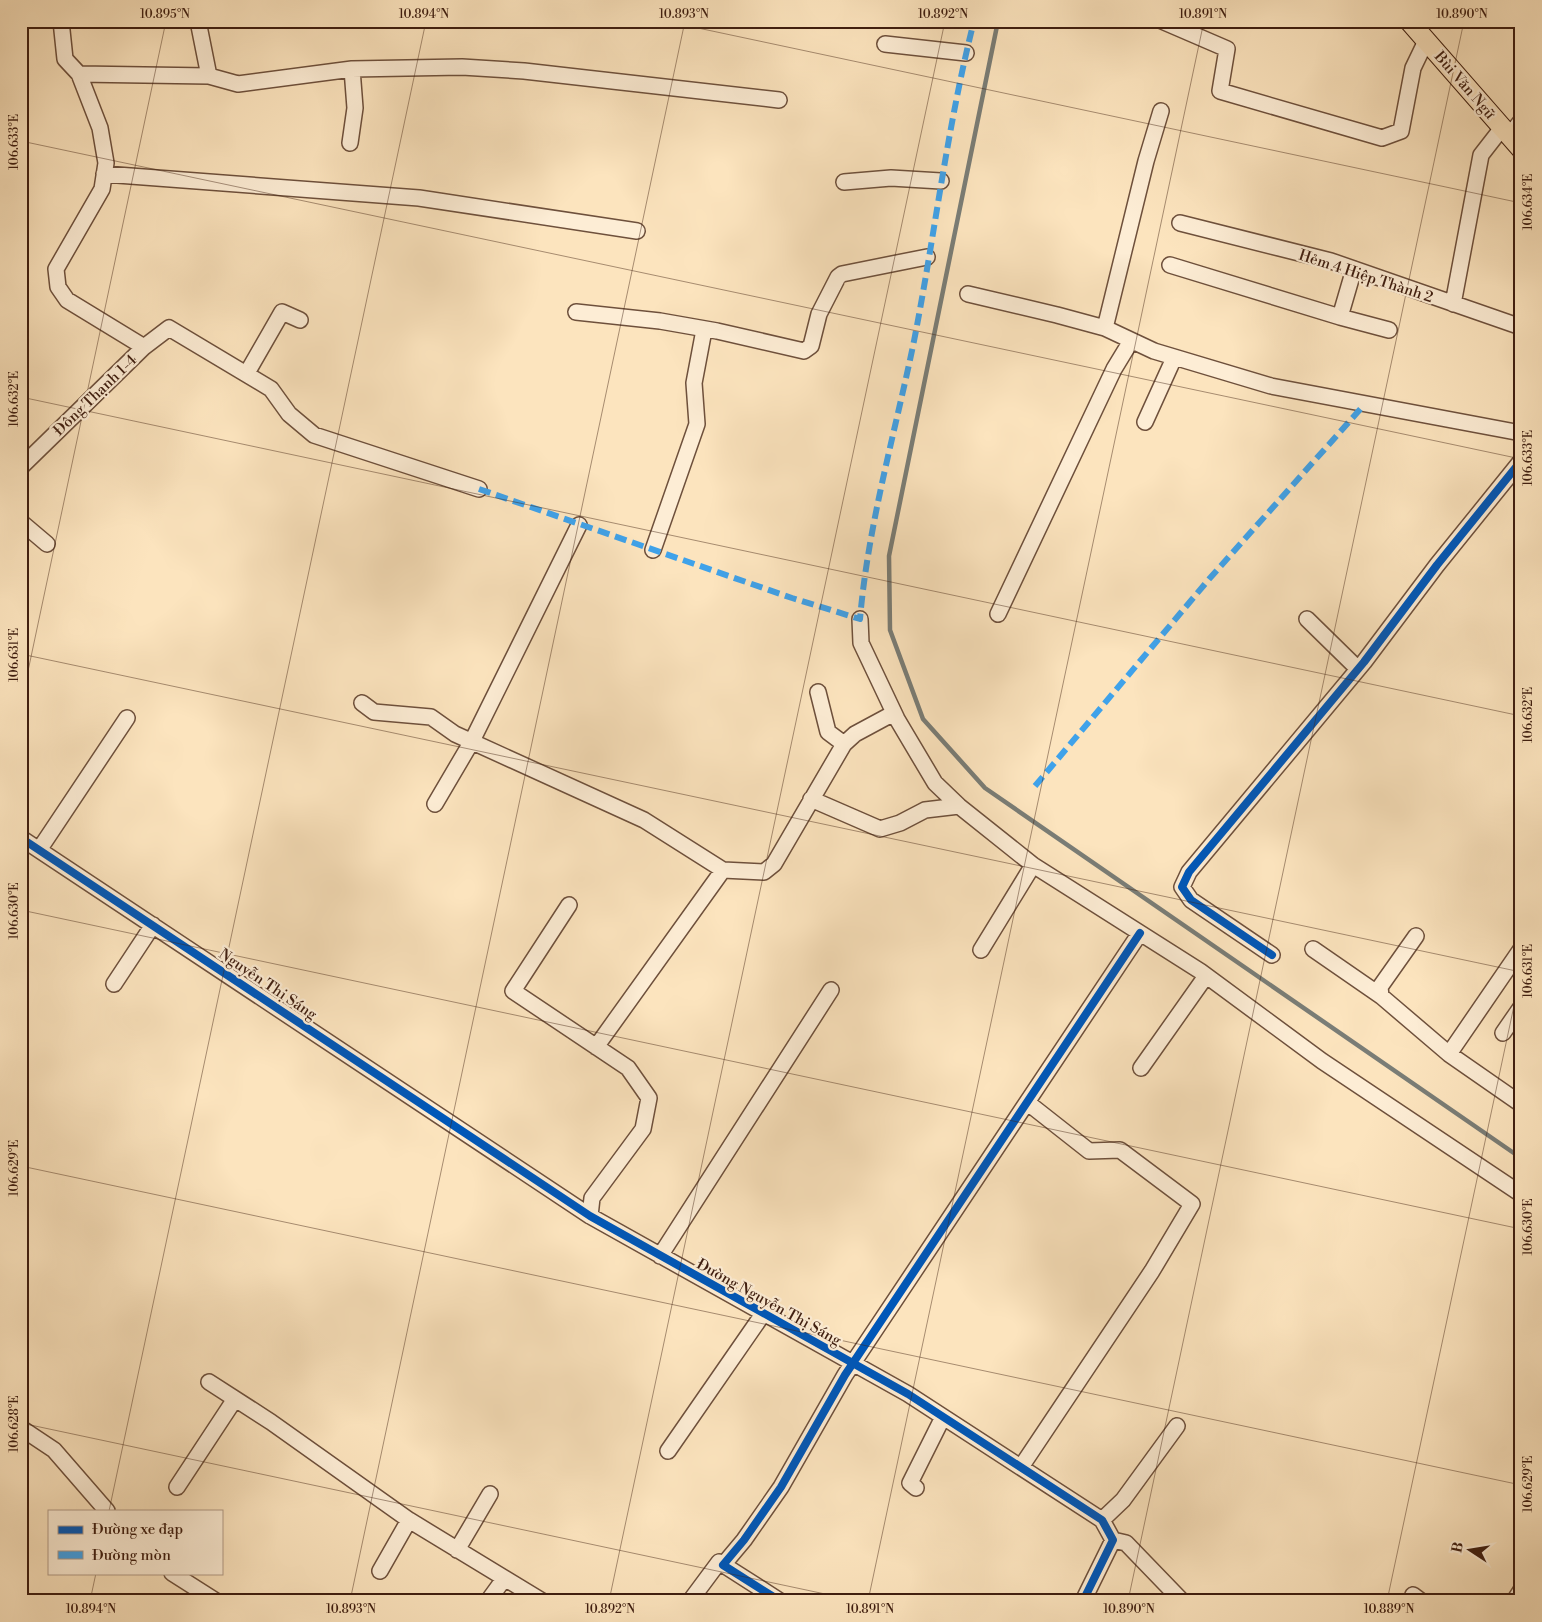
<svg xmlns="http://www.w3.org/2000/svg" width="1542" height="1622" viewBox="0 0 1542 1622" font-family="'Libre Bodoni',serif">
	<rect width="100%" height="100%" fill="#fce4be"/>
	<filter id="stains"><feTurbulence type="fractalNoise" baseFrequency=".004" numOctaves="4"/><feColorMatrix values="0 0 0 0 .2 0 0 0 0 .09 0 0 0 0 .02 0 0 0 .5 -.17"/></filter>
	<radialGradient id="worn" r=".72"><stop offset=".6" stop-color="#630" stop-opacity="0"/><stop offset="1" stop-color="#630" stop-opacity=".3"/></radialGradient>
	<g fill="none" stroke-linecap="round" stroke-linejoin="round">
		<path stroke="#7a7d76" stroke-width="4.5" d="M998,21L889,556L890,630L923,719L985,788L1521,1158"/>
		<defs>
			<path id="minor" d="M198,21L209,76
				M1162,21L1227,49L1220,91L1382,138L1401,131L1413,68L1426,41
				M885,44L966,53
				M79,74L209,76L238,84L352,69L462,67L524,71L779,100
				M1509,136L1521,121
				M350,143L355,108L352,69
				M104,174L419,198L637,231
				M844,182L891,178L941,181
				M1180,223L1331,261L1521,327
				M1170,265L1340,317L1354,269
				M968,294L1057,315L1105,328L1154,351L1271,386L1521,433
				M1453,304L1481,155L1502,128
				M576,312L660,321L717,331L804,351L811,346L819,314L838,277L842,274L927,257
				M1340,317L1389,330
				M1105,328L1146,161L1161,111
				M144,347L169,328L271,389L289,414L314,435L479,489
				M247,373L282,312L300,320
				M1145,422L1174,358
				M21,467L144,347L67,300L58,287L56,269L102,189L106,163L100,128L79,74L65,59L61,21
				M21,522L47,544
				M653,550L697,424L694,383L704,330
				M998,614L1114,369L1131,341
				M860,619L861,643L897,719L935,783L959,806L1033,865L1200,971L1322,1061L1521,1194
				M1307,619L1358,669
				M818,692L828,732L844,744
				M362,703L374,712L431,717L455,734L644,820L723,870L596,1047
				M811,799L880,829L900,823L925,810L959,806
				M435,804L472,741L579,525
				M21,838L590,1216L908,1394L1102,1520L1113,1540L1083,1601
				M39,850L127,718
				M723,870L764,872L774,864L844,744L855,734L894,713
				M569,905L513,991L628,1068L649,1098L643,1129L592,1198L590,1216
				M1416,936L1380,987L1381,996L1449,1054L1521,949
				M1313,949L1381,996
				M981,950L1033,865
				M1272,955L1191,900L1182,887L1189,872L1364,662L1437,565L1521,461
				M114,984L153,925
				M1503,1033L1521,1007
				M1449,1054L1521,1104
				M1141,1068L1206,976
				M660,1256L831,990
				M209,1382L271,1422L409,1520L542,1601
				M21,1428L54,1450L107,1511
				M668,1451L763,1314
				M1021,1467L1152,1271L1192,1204L1120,1150L1089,1151L1028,1103
				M177,1487L235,1399
				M916,1488L910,1483L943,1417
				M1102,1520L1123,1500L1177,1426
				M1113,1540L1126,1543L1182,1601
				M457,1550L490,1494
				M723,1565L744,1540L781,1487L845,1375L1140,933
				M380,1571L409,1520
				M172,1573L216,1601
				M1413,1595L1421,1601
				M488,1601L504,1579
				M690,1601L719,1562L780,1601
				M1514,1601L1521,1590"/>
			<path id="major" d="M1409,21L1521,149"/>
		</defs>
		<use href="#minor" stroke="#6e503c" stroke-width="18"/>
		<use href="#major" stroke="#3f1e10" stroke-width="21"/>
		<use href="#minor" stroke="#fdedd5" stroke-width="15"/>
		<use href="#major" stroke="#fce4be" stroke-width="19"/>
		<path stroke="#3fa2ea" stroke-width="6" stroke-dasharray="12 6" stroke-linecap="butt" d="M479,489L792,598L860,619C868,525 895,433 914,341C935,234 947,127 974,21
			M1035,786L1210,578L1364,405"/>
		<defs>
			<path id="cycleway" d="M21,838L590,1216L908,1394L1102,1520L1113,1540L1083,1601
				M1272,955L1191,900L1182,887L1189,872L1364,662L1437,565L1521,461
				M780,1601L723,1565L744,1540L781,1487L845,1375L1140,933"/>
		</defs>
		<use href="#cycleway" stroke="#fdedd5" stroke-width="11"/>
		<use href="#cycleway" stroke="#0057b8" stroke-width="8"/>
	</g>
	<path fill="none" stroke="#3f1e10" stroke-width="1" stroke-opacity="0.45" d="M665,21L1521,203M21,141L1521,459M21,397L1521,716M21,654L1521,972M21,704L166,21M21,910L1521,1229M21,1166L1521,1485M21,1423L858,1601M109,1511L426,21M90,1601L96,1573M350,1601L685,21M609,1601L945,21M868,1601L1204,21M1128,1601L1464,21M1387,1601L1521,973"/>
	<g text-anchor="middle" stroke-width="4.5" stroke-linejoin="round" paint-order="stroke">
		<g font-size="15" fill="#3f1e10" stroke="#fdedd5">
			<text transform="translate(1465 85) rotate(49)" y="5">Bùi Văn Ngữ</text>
			<text transform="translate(1366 276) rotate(18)" y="5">Hẻm 4 Hiệp Thành 2</text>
			<text transform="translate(95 395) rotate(-44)" y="5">Đông Thạnh 1-4</text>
			<text transform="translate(268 984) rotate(34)" y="5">Nguyễn Thị Sáng</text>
			<text transform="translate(769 1302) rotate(29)" y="5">Đường Nguyễn Thị Sáng</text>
		</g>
	</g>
	<rect width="1542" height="1622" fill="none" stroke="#fce4be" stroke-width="55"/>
	<rect x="48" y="1510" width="175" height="65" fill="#fdedd5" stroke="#b19a86"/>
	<rect x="58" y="1526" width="25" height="8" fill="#0057b8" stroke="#b19a86"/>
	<text x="92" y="1534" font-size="15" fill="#3f1e10">Đường xe đạp</text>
	<rect x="58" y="1551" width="25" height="8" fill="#3fa2ea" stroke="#b19a86"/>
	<text x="92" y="1560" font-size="15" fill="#3f1e10">Đường mòn</text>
	<g transform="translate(1470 1550) rotate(282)" stroke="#fdedd5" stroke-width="4" paint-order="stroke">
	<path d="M0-4L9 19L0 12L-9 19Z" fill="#3f1e10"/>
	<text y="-8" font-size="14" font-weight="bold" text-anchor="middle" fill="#3f1e10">B</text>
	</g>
	<rect x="28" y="28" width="1486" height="1566" fill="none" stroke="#3f1e10" stroke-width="2"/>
	<g font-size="12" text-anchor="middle" fill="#3f1e10">
		<text x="165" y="18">10.895°N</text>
		<text x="424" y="18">10.894°N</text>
		<text x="684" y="18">10.893°N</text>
		<text x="943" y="18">10.892°N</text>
		<text x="1203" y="18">10.891°N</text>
		<text x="1462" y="18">10.890°N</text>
		<text transform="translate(14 142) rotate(-90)" y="4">106.633°E</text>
		<text transform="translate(1528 202) rotate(-90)" y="4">106.634°E</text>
		<text transform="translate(14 399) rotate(-90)" y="4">106.632°E</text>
		<text transform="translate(1528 458) rotate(-90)" y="4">106.633°E</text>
		<text transform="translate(14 655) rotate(-90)" y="4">106.631°E</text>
		<text transform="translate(1528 715) rotate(-90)" y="4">106.632°E</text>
		<text transform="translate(14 911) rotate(-90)" y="4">106.630°E</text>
		<text transform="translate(1528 971) rotate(-90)" y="4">106.631°E</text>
		<text transform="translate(14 1168) rotate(-90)" y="4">106.629°E</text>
		<text transform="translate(1528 1227) rotate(-90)" y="4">106.630°E</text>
		<text transform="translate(14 1424) rotate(-90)" y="4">106.628°E</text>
		<text transform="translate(1528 1484) rotate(-90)" y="4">106.629°E</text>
		<text x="91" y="1613">10.894°N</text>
		<text x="351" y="1613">10.893°N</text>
		<text x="610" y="1613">10.892°N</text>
		<text x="870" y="1613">10.891°N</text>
		<text x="1129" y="1613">10.890°N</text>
		<text x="1389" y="1613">10.889°N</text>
	</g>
	<rect width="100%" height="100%" filter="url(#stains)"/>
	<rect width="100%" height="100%" fill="url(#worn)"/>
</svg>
